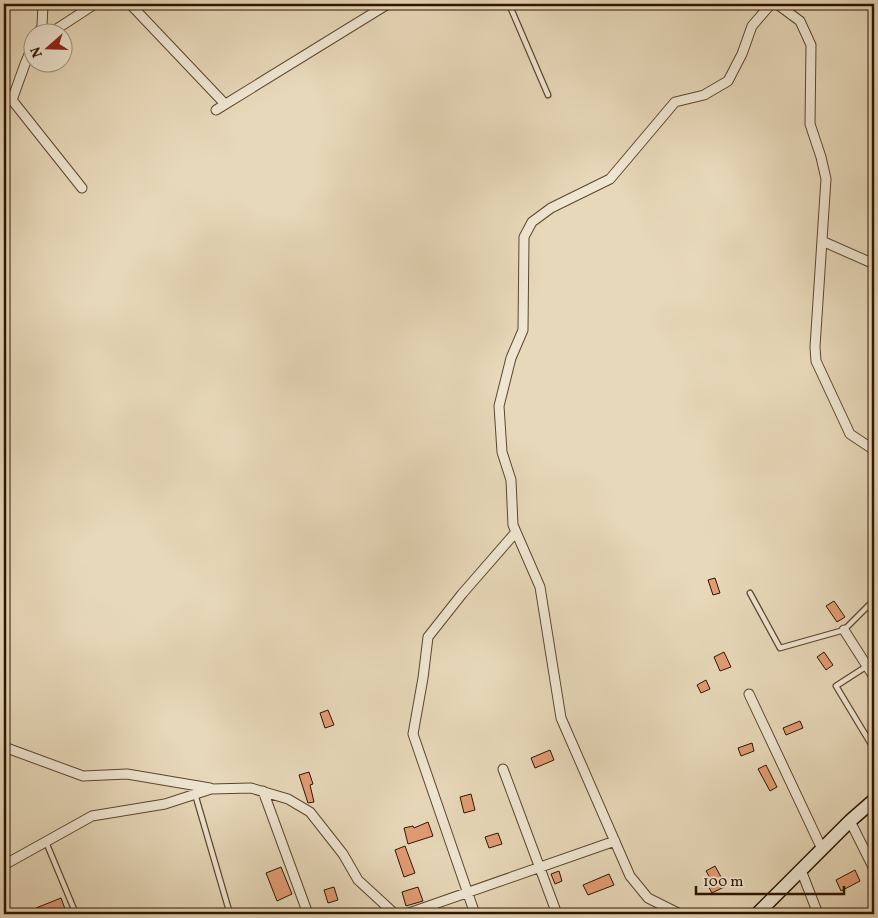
<svg xmlns="http://www.w3.org/2000/svg" width="878" height="918" viewBox="0 0 878 918" font-family="Vollkorn,serif">
	<rect width="100%" height="100%" fill="#e7d8b9"/>
	<filter id="stains"><feTurbulence type="fractalNoise" baseFrequency=".004" numOctaves="4"/><feColorMatrix values="0 0 0 0 .2 0 0 0 0 .09 0 0 0 0 .02 0 0 0 .5 -.17"/></filter>
	<radialGradient id="worn" r=".72"><stop offset=".6" stop-color="#630" stop-opacity="0"/><stop offset="1" stop-color="#630" stop-opacity=".3"/></radialGradient>
	<path fill="#e29c74" stroke="#2d1500" d="M715,578L720,593L713,595L708,580Z
		M834,601L845,617L837,622L826,606Z
		M724,652L731,667L720,671L714,657Z
		M824,652L833,665L826,670L817,657Z
		M706,680L710,689L701,693L697,685Z
		M328,710L334,725L325,728L320,713Z
		M800,721L803,728L786,735L783,728Z
		M752,743L754,751L741,756L738,748Z
		M550,750L554,760L535,768L531,758Z
		M766,765L777,787L770,791L758,769Z
		M309,772L313,784L310,785L314,802L308,803L299,775Z
		M471,794L475,810L464,813L460,797Z
		M428,822L433,836L408,844L404,828L413,826L414,828Z
		M498,833L502,844L489,848L485,837Z
		M405,846L415,873L404,877L395,850Z
		M715,866L726,886L712,893L707,884L712,881L706,871Z
		M281,867L292,894L277,901L266,873Z
		M855,870L860,881L841,891L836,880Z
		M559,871L562,881L555,884L551,874Z
		M609,874L614,885L588,895L583,885Z
		M334,887L338,900L328,903L324,890Z
		M418,887L423,901L406,906L402,892Z
		M61,898L65,909L52,914H39L36,908Z"/>
	<g fill="none" stroke-linecap="round" stroke-linejoin="round">
		<defs>
			<path id="lane" d="M509,4L548,95
				M750,593L780,648L844,630L874,600
				M867,666L836,686L874,749
				M195,794L230,914
				M46,842L76,914"/>
			<path id="street" d="M130,4L225,104
				M777,4L800,21L811,45L810,124L821,157L826,179L815,347L816,361L850,434L874,450
				M39,32L42,26L43,4
				M52,32L95,4
				M32,47L25,64L12,100L82,188
				M216,110L388,4
				M822,241L874,264
				M844,630L874,677
				M749,694L822,849
				M4,747L83,776L127,774L210,788
				M503,769L557,914
				M263,791L308,914
				M850,821L874,869
				M4,865L92,816L165,804L211,789L251,788L288,799L310,812L343,854L358,880L395,914
				M801,870L818,914
				M406,914L615,841
				M475,914L413,734L423,678L428,637L462,594L516,532
				M680,914L648,898L630,876L561,718L540,587L513,525L511,480L502,452L499,406L511,358L523,330L524,237L532,222L551,208L610,179L675,102L704,95L728,81L742,54L752,26L771,4"/>
			<path id="secondary" d="M757,914L850,821L874,800"/>
		</defs>
		<use href="#lane" stroke="#5c462e" stroke-width="7"/>
		<use href="#street" stroke="#5c462e" stroke-width="11"/>
		<use href="#secondary" stroke="#2d1500" stroke-width="15"/>
		<use href="#lane" stroke="#efe6d2" stroke-width="4.5"/>
		<use href="#street" stroke="#efe6d2" stroke-width="9"/>
		<use href="#secondary" stroke="#efe6d2" stroke-width="12"/>
	</g>
	<rect width="878" height="918" fill="none" stroke="#e7d8b9" stroke-width="20"/>
	<rect x="5" y="5" width="868" height="908" fill="none" stroke="#2d1500" stroke-width="2.5"/>
	<rect x="10" y="10" width="858" height="898" fill="none" stroke="#2d1500"/>
	<g transform="translate(48 48) rotate(250)"><circle r="24" fill="#efe6d2" stroke="#a1927e"/>
	<path d="M0-4L9 19L0 12L-9 19Z" fill="#8f2418"/>
	<text y="-8" font-size="14" font-weight="bold" text-anchor="middle" fill="#2d1500">N</text>
	</g>
	<path d="M696 886v8h148v-8" fill="none" stroke="#2d1500" stroke-width="2.5"/>
	<text x="703" y="886" font-size="15" fill="#2d1500" stroke="#efe6d2" stroke-width="4" paint-order="stroke">100 m</text>
	<rect width="100%" height="100%" filter="url(#stains)"/>
	<rect width="100%" height="100%" fill="url(#worn)"/>
</svg>
